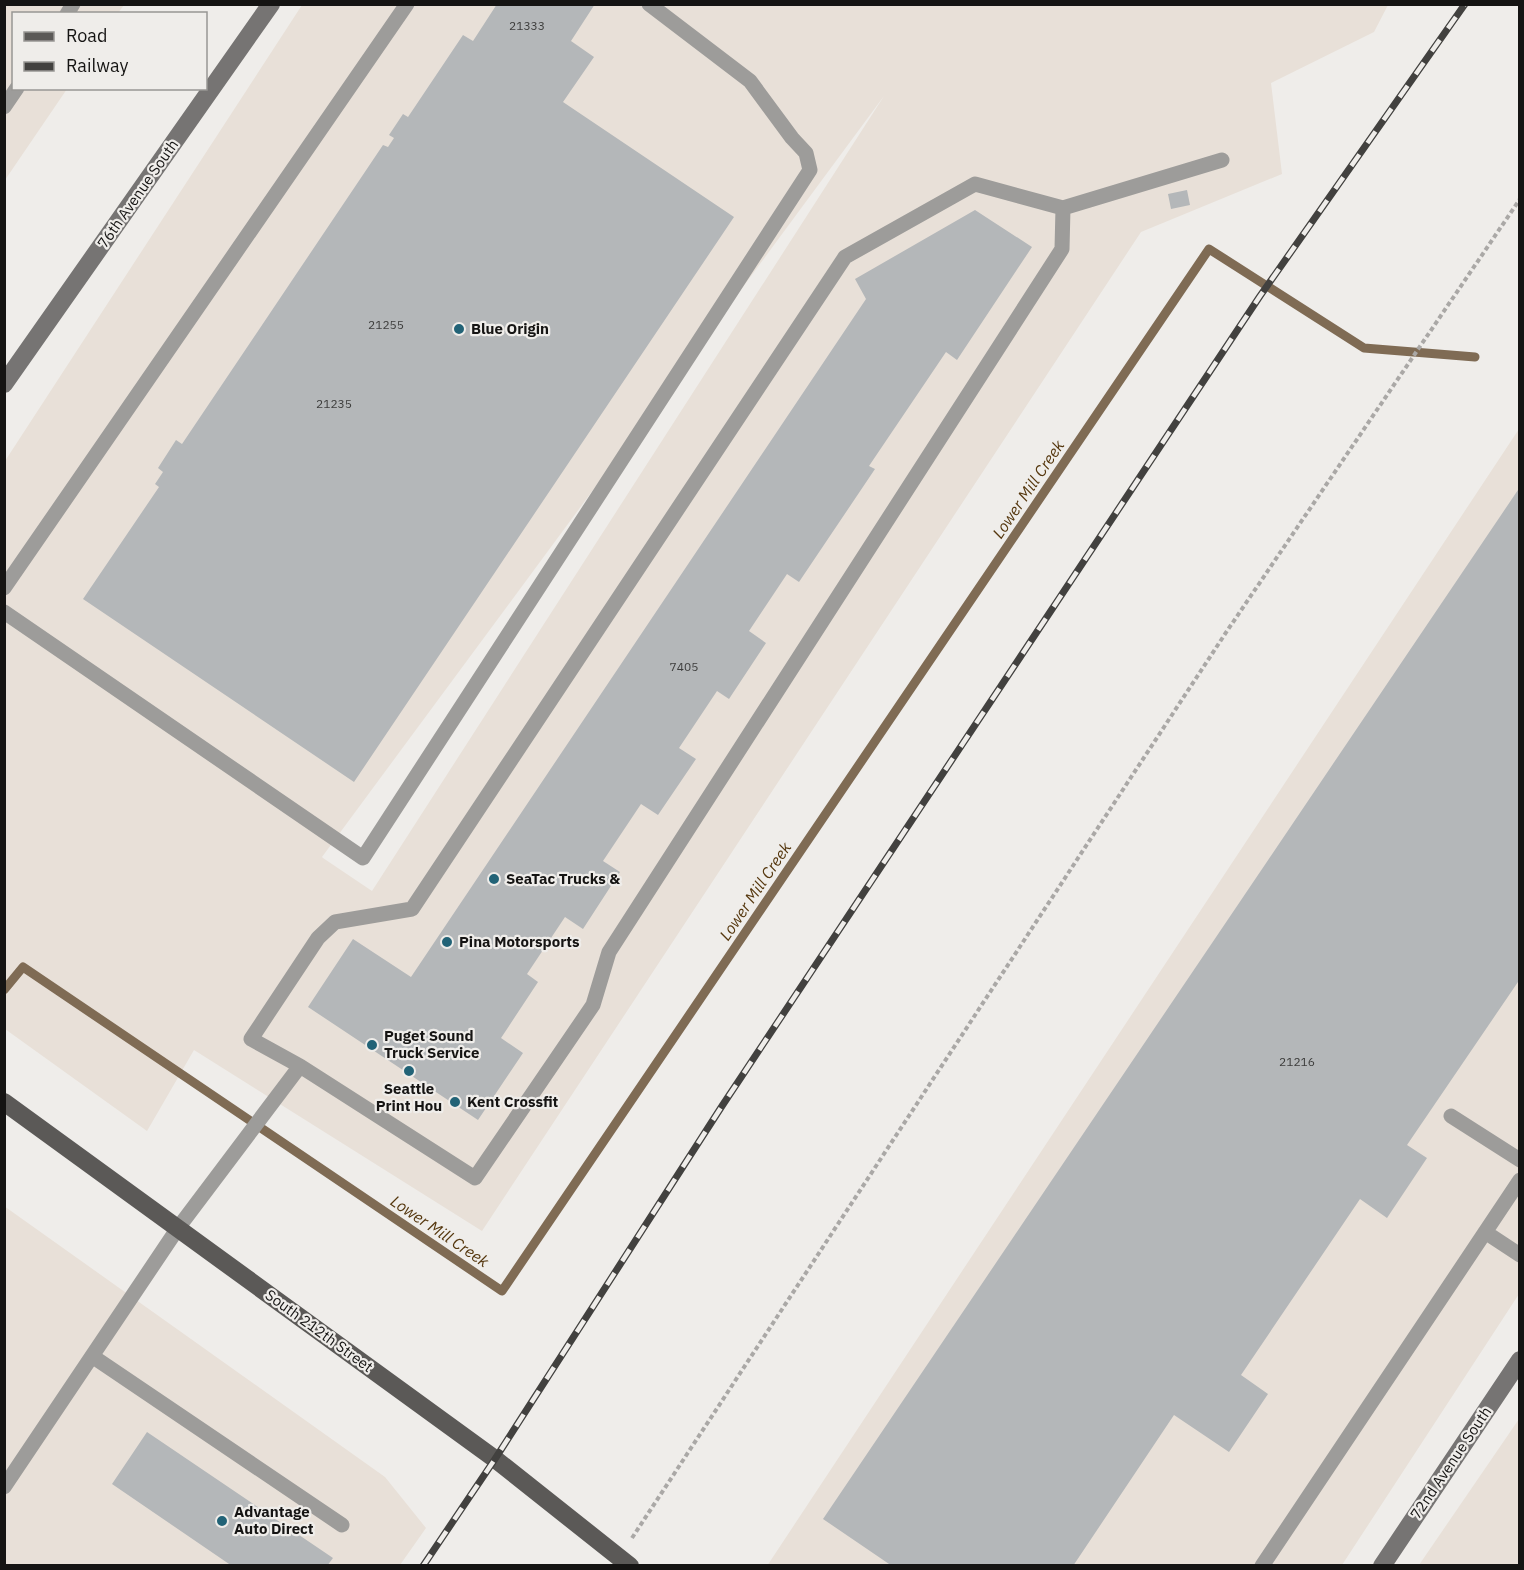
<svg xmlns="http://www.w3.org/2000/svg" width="1524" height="1570" viewBox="0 0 1524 1570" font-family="'IBM Plex Sans',sans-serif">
	<rect width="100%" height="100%" fill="#efedea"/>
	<path fill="#e8e0d8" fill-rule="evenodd" d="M5,5H124L118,13L14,14V88L67,89L5,180Z
		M302,5H1388L1374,32L1271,83L1282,174L1141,232L482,1231L194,1050L147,1131L5,1029V461ZM884,96L372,891L323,858L322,857Z
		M1519,429V1294L1342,1565L767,1566Z
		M4,1206L385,1477L426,1528L400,1565H5Z
		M1519,1419V1565H1419Z"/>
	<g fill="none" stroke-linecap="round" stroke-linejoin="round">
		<path stroke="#7f6b54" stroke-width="9" d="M4,990L23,967L502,1291L1209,249L1364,348L1475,357"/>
	</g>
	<path fill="#b4b7b9" d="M497,4H595L571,41L594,57L563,102L734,217L354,782L83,599L159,487L155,484L163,472L158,468L176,440L182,444L383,145L388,147L394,138L389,135L403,114L408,117L463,35L473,41Z
		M1187,190L1190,205L1171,209L1168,194Z
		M975,210L1032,247L957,360L946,352L869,466L875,469L799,582L787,574L749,631L766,643L729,699L717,691L679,748L696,759L658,815L641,804L603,861L620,872L583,929L565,917L527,974L538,982L501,1038L523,1053L478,1120L308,1007L353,939L411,977L866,299L855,279Z
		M1520,487V979L1407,1145L1427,1158L1387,1218L1360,1199L1241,1375L1268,1394L1229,1452L1174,1415L1073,1566H892L823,1519Z
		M147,1432L333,1558L327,1566H232L112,1484Z"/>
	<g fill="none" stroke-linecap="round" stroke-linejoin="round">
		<path stroke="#aaa8a6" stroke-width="4" stroke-dasharray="4.5 3" stroke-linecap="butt" d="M632,1538L1227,631L1520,199"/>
		<path stroke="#9d9c9a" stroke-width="15" d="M67,14L73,4
			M4,107L17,88
			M1063,208L1222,160
			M4,588L407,4
			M4,612L363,858L810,170L806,153L792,138L750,81L649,4
			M1451,1116L1520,1160
			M1485,1232L1520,1255
			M92,1356L342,1525
			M4,1487L178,1228L300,1066L475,1178L593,1005L609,952L1062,249L1063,208L975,184L845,257L412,909L335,922L318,938L251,1039L300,1066
			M1262,1566L1520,1180"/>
		<path stroke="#767473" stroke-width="18" d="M4,384L271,4
			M1382,1566L1520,1360"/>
		<path stroke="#5b5957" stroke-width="18" d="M4,1102L495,1459L630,1566"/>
		<defs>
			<path id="rail" d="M423,1566L495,1459L722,1106L1260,296L1465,4"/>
		</defs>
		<use href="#rail" stroke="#42413f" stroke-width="7"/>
		<use href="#rail" stroke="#efedea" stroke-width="4.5" stroke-dasharray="14" stroke-linecap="butt"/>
	</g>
	<g fill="#226377" stroke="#efedea" stroke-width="2">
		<circle cx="459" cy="329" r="6"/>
		<circle cx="494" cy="879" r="6"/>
		<circle cx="447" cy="942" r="6"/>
		<circle cx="372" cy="1045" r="6"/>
		<circle cx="409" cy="1071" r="6"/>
		<circle cx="455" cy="1102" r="6"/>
		<circle cx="222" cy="1521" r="6"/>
	</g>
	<g text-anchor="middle" stroke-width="4.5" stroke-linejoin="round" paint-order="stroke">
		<g font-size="12" fill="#3d3d3c">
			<text x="527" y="30">21333</text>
			<text x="386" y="329">21255</text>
			<text x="334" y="408">21235</text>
			<text x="684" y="671">7405</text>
			<text x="1297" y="1066">21216</text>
		</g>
		<g font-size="15" fill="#151413" stroke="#efedea">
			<text transform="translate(138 194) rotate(-55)" y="5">76th Avenue South</text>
			<text transform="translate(319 1331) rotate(36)" y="5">South 212th Street</text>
			<text transform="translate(1451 1463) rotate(-56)" y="5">72nd Avenue South</text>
		</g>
		<g font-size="15" font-weight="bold" fill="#151413" stroke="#efedea" text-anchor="start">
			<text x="471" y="334">Blue Origin</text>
			<text x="506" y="884">SeaTac Trucks &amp;</text>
			<text x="459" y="947">Pina Motorsports</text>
			<text x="384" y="1041">Puget Sound<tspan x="384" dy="17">Truck Service</tspan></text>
			<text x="409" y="1094" text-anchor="middle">Seattle<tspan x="409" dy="17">Print Hou</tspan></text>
			<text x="467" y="1107">Kent Crossfit</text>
			<text x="234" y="1517">Advantage<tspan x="234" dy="17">Auto Direct</tspan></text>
		</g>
		<g font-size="16" font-style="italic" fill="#55370e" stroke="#efedea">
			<text transform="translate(1028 489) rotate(-56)" y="6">Lower Mill Creek</text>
			<text transform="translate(755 891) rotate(-56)" y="6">Lower Mill Creek</text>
			<text transform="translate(440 1231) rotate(34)" y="6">Lower Mill Creek</text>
		</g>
	</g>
	<rect width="1524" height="1570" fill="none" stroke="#151413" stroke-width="12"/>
	<rect x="12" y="12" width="195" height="78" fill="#efedea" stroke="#989694" stroke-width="1.5"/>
	<rect x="24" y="32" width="30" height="9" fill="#5b5957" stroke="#989694" stroke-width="1.5"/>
	<text x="66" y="42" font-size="18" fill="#151413">Road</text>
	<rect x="24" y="62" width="30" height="9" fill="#42413f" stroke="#989694" stroke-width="1.5"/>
	<text x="66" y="72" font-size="18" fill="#151413">Railway</text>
</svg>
